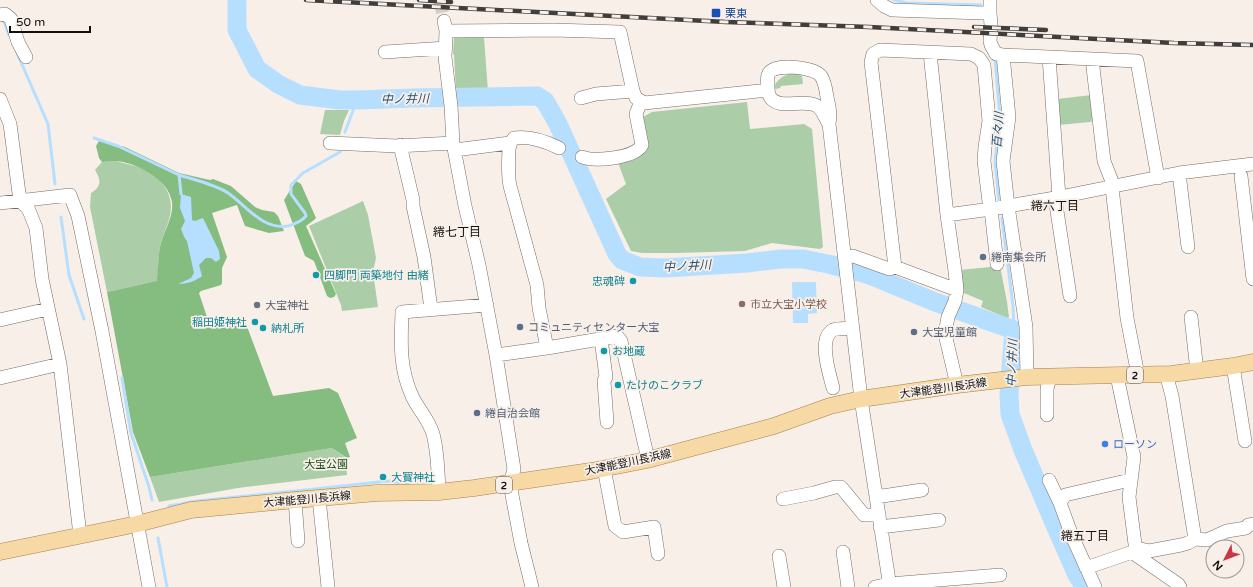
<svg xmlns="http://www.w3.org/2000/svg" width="1253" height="587" viewBox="0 0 1253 587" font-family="'Varela Round','Noto Sans JP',sans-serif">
	<rect width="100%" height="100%" fill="#f8efe9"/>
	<path fill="#abcda8" d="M454,36H475L484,38L488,91H456L454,55L453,54Z
		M794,73L799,74L802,76L803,84L781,86L780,88L776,89L774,87C778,78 784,75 794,73Z
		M1092,95L1096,119L1090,122L1059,125L1057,99Z
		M747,102L750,129L804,124L812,129L823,247L820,249L772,243L745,251L677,253H642L631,251L606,199L626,184L617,160L647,151L641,118L652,112Z
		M325,110H349L344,121L340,135L320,134Z
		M116,161C126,164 139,166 148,171C164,181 174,196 170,215C168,226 162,236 160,247C158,258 158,270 158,281L107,292L90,207L91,193C102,186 101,180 95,170L102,162Z
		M363,201L368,215L376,258L373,272L378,307L342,311L341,305L309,226Z
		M1000,266L1007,302L1009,317L1007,318L981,307L983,301L964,293L963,292L960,270Z
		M332,448L346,458L347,475L238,488L159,502L150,477Z"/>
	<path fill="#85bc80" d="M99,141L125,147L179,173L210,180L213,179L231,186L255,207L262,210L274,212L278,216L284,231L269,233L245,226L237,205L212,213L227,257L222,268V283L221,285L201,291L199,293L208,320L210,321L231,317L236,322L243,320L245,321L273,396L329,388L338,393L357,438L345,443L350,457L347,458L332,448L150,477L133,432L107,292L157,281C158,270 158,258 160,247C163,232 174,217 172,202C169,179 135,162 115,161C111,161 106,162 102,162L99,158L96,146Z
		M296,181L301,184L316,218L314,220L306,226L336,294L334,297L330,298L327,296L314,261L305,256L284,200Z"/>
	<path fill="#b6dfff" d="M181,194L191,197L192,220L195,221L203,218L219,251L220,259L216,262L211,258H206L199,265L202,276C196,281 187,284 178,284L191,278L194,273L187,241C184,238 183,233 181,229L185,221L180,208Z
		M792,282H816L817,313L808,314V323H793Z"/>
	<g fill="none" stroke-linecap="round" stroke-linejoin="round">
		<path stroke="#b6dfff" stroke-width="3" d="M894,0L907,3L981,5
			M3,19L9,35
			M17,53L48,124L55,184
			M995,59L1000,116L995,162L999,200
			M345,132L357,100
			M94,138L118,146L179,175L181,194
			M179,175C195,180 214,184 228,193C247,206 262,230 288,226C295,224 301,222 306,216L305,213L291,194V185L303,173L340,152
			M61,217L69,275L84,319
			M1002,218L1013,306L1014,330
			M122,378L131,433L149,487L152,500
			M169,506L197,501L305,490L361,484L388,481L408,484
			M158,538L167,587"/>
		<path stroke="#b6dfff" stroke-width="19" d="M237,3V30L257,69L278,84L300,95L340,100H357L414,98L537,96L545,101L558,124L617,254L622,260L640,267L665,268L747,263L781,259H803L828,264L867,274L935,302L1014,330L1009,394L1010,414L1023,450L1058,532L1077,575L1085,587"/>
		<path stroke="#d6cdc8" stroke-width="13" stroke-dasharray="13 6" stroke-linecap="butt" d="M440,0L444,21"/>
		<defs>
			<path id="minor" d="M877,0L884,6L892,10L983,13H990V0
				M990,13L991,25L990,41L991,45L996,54L1003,55
				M0,15L5,14L11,19L18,42L26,57
				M444,21L446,31L445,57L451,106L453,143L465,206L479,265L496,355L514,469L510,484L521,543L532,587
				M446,31L553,30L620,32L633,91L636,98L644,103L768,90
				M385,52L446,48
				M930,53L947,215L955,271L957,290L955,301L948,317L945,334L957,385
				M1049,57L1059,197
				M1092,59L1104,161L1111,179L1127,318L1138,375
				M581,98L596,94L633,91
				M0,99L10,124L20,201L28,208L36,228L42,279L60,364L80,535
				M829,124C825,118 823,110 817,106C804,98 779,111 770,97C768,94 768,89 768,85C767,81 767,77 769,73C776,63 814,67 821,76C825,82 826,90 827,97C829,106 831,114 829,124L861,399L890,587
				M330,143L397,146L453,143
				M400,145L413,200V206L424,257L431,309
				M455,150L510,143
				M582,157C596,162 635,158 642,145L636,114L641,101
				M1179,173L1188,247
				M1241,176L1253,279
				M1055,198L1070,296
				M0,203L70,195L78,216L102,331L149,587
				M991,209L997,264
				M947,215L991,209L1055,198L1179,173L1253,164
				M853,256L889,269L895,267L957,290
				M895,267L871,62L873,54L880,50L971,54L979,58L984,65L989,121L985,147L984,161L990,210
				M1191,317L1197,371
				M0,320L48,309
				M601,339L606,377L604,381L607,422
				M547,348L617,336L621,341L648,459
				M496,355L547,348L539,308L537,285L510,186C508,177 508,152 510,144C511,143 513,139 514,138C529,136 545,141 559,148
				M1233,366L1245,441
				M1166,374L1172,396L1195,539
				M1117,376L1134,457L1129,497L1136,552
				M1027,377L1026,327L1008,206L1003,161L1009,117L1003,55L1137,61L1158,178
				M0,378L60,364
				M833,388C830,375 817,339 833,330C838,328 847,329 852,328
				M1047,415V389L1050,377
				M604,468L615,526L623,532L654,527L658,554
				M1049,480L1060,503
				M439,492C438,473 438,452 433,434C429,420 418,409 412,396C399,367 401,342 402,312L487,305
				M876,497L922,490
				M319,498L328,587
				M783,499L814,493L835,487H841L864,515H879
				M295,500L298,541
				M880,527L939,520
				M843,552L848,587
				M1133,553L1178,584L1180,587
				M779,556L784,587
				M1086,568L1141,549L1149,551L1181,545L1188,543L1195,539L1207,540L1227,531L1246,528L1248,525L1253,524
				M875,587L889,584L1000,575
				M1095,587L1072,536L1060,503L1065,495L1130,480"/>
			<path id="major" d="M0,552L137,524L191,510L295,500L377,493L439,492L474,488L591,471L647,460L774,426L830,406L861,399L957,385L1027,377L1171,374L1233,366L1253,362"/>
		</defs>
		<use href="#minor" stroke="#746d67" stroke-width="14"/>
		<use href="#major" stroke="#a48149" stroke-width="17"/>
		<use href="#minor" stroke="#fff" stroke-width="13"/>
		<use href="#major" stroke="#f7d9a6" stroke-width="16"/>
		<defs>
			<path id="rail" d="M306,0L726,22L869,27L1174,43L1253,45
				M419,0L451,2
				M974,27L1046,30"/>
		</defs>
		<use href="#rail" stroke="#413d3a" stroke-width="4.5"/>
		<use href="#rail" stroke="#f8efe9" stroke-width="3" stroke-dasharray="9" stroke-linecap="butt"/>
	</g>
	<rect fill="#1a4fb4" stroke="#f8efe9" stroke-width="1.5" x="711" y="8" width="10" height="10" rx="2"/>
	<g fill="#5c6f8a" stroke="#f8efe9" stroke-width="1.5">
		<circle cx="983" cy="257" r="4"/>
		<circle cx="520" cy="327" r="4"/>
		<circle cx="914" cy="332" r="4"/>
		<circle cx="477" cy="413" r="4"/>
	</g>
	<g fill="#0f9aa8" stroke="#f8efe9" stroke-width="1.5">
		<circle cx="316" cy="275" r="4"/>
		<circle cx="633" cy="281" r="4"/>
		<circle cx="255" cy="322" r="4"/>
		<circle cx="263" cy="328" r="4"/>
		<circle cx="604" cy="351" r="4"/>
		<circle cx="618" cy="385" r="4"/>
		<circle cx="383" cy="477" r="4"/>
	</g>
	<circle fill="#8d6e63" stroke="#f8efe9" stroke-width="1.5" cx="742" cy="304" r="4"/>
	<circle fill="#6b7280" stroke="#f8efe9" stroke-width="1.5" cx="257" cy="305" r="4"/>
	<circle fill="#3f7fe0" stroke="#f8efe9" stroke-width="1.5" cx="1105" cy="444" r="4"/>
	<g text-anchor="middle" stroke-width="3.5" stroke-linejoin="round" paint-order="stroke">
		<g fill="#f8efe9" stroke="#57524f" stroke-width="1">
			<rect x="1127" y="367" width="16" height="16" rx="3"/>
			<rect x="496" y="477" width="16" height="16" rx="3"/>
		</g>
		<g font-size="10" font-weight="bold" fill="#120f0d">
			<text x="1135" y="379">2</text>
			<text x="504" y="489">2</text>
		</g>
		<g font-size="11" fill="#164399" stroke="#f8efe9" text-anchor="start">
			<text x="725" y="17">栗東</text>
		</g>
		<g font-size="11" fill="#4e5e75" stroke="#f8efe9" text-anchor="start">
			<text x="991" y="261">綣南集会所</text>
			<text x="528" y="331">コミュニティセンター大宝</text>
			<text x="922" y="336">大宝児童館</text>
			<text x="485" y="417">綣自治会館</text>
		</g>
		<g font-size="11" fill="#0d838f" stroke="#f8efe9" text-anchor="start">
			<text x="324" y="279">四脚門 両築地付 由緒</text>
			<text x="625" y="285" text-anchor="end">忠魂碑</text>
			<text x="247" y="326" text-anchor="end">稲田姫神社</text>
			<text x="271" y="332">納札所</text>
			<text x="612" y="355">お地蔵</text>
			<text x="626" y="389">たけのこクラブ</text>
			<text x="391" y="481">大寳神社</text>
		</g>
		<g font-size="11" fill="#785e54" stroke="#f8efe9" text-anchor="start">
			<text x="750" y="308">市立大宝小学校</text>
		</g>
		<g font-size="11" fill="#5b616d" stroke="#f8efe9" text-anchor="start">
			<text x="265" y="309">大宝神社</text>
		</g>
		<g font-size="11" fill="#120f0d" stroke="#f8efe9">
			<text transform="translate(943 388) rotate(-8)" y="4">大津能登川長浜線</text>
			<text transform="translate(628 462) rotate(-12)" y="4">大津能登川長浜線</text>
			<text transform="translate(307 499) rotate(-5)" y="4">大津能登川長浜線</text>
		</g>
		<g font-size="11" fill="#366cbe" stroke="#f8efe9" text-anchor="start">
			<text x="1113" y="448">ローソン</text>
		</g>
		<g font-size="11" fill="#185015" stroke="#f8efe9">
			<text x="326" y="468">大宝公園</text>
		</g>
		<g font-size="12" font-style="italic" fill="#215376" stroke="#f8efe9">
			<text transform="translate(405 99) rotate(-1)" y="4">中ノ井川</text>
			<text transform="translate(998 130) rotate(-86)" y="4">百々川</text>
			<text transform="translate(687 266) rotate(-3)" y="4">中ノ井川</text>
			<text transform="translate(1012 363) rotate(-88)" y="4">中ノ井川</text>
		</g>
		<g font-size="12" fill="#120f0d" stroke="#f8efe9">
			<text x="1055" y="210">綣六丁目</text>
			<text x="457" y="236">綣七丁目</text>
			<text x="1085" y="540">綣五丁目</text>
		</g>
	</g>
	<g transform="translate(1225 559) rotate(228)"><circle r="19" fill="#f8efe9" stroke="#9c9591"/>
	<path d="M0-3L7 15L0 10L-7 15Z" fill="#c83845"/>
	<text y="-6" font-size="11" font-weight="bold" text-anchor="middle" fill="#120f0d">N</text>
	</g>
	<path d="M10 26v6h80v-6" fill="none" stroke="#120f0d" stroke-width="2"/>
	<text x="16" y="26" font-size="12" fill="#120f0d" stroke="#f8efe9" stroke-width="3" paint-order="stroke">50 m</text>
</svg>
